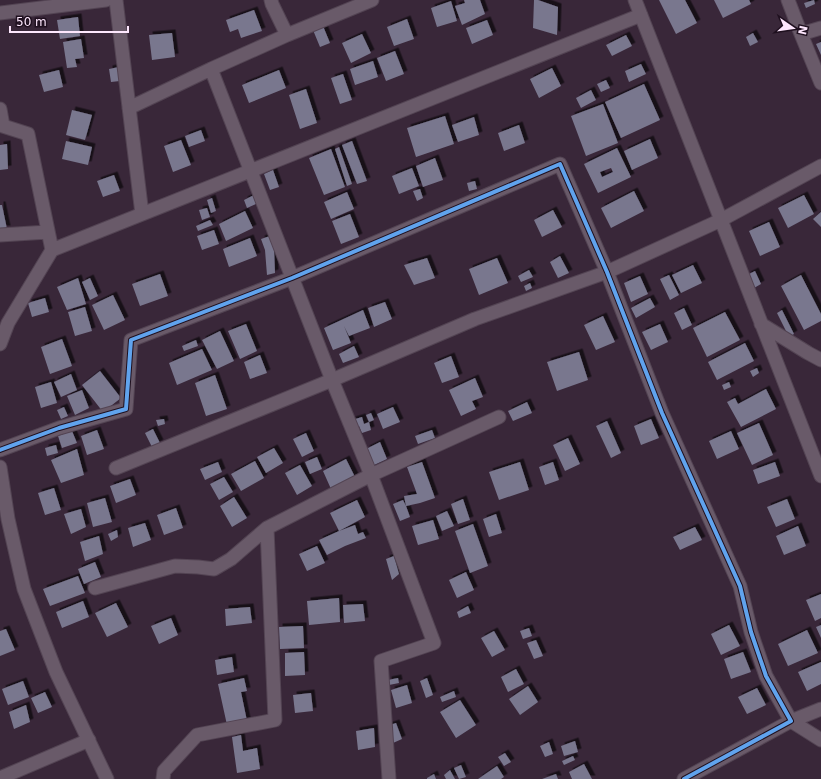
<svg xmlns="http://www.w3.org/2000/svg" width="821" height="779" viewBox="0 0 821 779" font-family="'DejaVu Sans',sans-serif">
	<defs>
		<filter id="shadow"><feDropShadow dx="3.5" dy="-3.5" stdDeviation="0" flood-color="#0009"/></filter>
	</defs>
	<rect width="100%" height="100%" fill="#392739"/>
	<path fill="#79778e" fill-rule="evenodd" filter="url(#shadow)" d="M464,0H480L485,14L462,25L455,6L465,3Z
		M534,0H538L558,7L557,35L533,28Z
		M659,0H685L697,23L676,34Z
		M714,0H749L751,4L723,18Z
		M814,0L815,4L806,8L804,3Z
		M451,1L457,21L437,27L431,8Z
		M254,10L262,31L241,38L238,29L230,32L226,20Z
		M78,17L80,36L60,39L57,20Z
		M407,19L414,39L394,46L387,27Z
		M487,20L493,35L472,44L466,28Z
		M323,26L330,43L320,47L313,30Z
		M172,33L175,57L152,60L149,35Z
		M753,33L758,42L750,46L746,37Z
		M362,34L371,53L351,63L342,43Z
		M626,35L632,46L612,56L606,45Z
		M81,39L84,58L75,59L77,67L67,68L63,42Z
		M821,42V55L816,44Z
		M395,51L404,74L386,81L377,58Z
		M373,61L378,77L355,85L350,69Z
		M641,64L646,74L629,82L625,71Z
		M119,67L120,81L111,82L109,69Z
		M552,68L561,86L539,98L530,79Z
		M59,70L63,87L44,92L39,75Z
		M279,70L286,88L249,103L242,85Z
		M343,74L352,100L340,104L331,78Z
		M606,80L610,88L601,92L597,84Z
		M644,84L660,120L621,138L605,102Z
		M306,89L317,123L300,129L289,95Z
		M591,90L596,100L581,108L576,98Z
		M603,104L618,143L586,156L571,116Z
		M72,110L92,115L85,140L66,135Z
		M445,116L454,144L416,157L407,128Z
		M474,117L479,135L458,142L452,125Z
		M519,125L525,143L504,151L498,133Z
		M201,130L205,141L189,147L185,136Z
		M650,139L658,158L632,170L624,151Z
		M181,140L191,165L173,172L164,146Z
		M66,141L92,147L88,165L62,159Z
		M352,141L367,181L357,184L342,145Z
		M7,144L8,169L0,170V145Z
		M339,147L352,184L347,186L335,149Z
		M617,148L631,177L598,193L584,164ZM611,168L613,172L602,177L600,172Z
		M331,149L345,187L324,195L309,158Z
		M435,158L443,180L423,187L416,166Z
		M412,168L419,186L399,194L392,176Z
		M273,170L279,187L270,190L264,174Z
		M114,175L120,191L103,197L97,181Z
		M475,181L477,189L469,191L467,183Z
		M420,189L423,198L417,201L413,191Z
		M634,191L644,211L611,228L601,208Z
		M347,192L354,209L331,219L324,202Z
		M254,195L258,203L247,208L244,200Z
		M804,195L814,214L788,228L778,208Z
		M212,198L216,211L211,213L207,200Z
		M0,205H2L7,229H0Z
		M207,208L210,217L202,220L199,210Z
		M553,210L562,227L542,237L534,220Z
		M245,211L253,228L226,241L219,224Z
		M821,212V227L813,219Z
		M350,214L359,237L341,244L332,221Z
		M210,220L213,225L198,231L196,226Z
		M769,222L780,247L760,256L749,231Z
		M214,230L219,244L202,250L197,236Z
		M270,236L274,248L275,273L267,275L265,250L261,239Z
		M250,238L257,256L229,267L223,249Z
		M560,256L569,273L558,278L550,262Z
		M427,258L435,278L414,285L404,265Z
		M497,258L508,283L479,295L469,269Z
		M693,265L702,283L681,293L672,275Z
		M529,270L533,277L521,282L518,276Z
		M755,271L761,284L754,288L747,275Z
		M160,274L168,296L140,306L132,284Z
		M669,275L679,295L670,300L660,279Z
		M801,275L821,314V321L804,330L781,286Z
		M640,276L648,294L631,302L624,283Z
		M78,278L86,304L67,310L57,287Z
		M90,278L98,296L90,300L82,282Z
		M530,283L532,288L526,291L524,286Z
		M113,295L125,320L104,330L92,305Z
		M45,298L49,312L32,317L28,303Z
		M650,298L655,307L636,318L631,308Z
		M385,302L392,319L374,327L368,308Z
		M85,307L92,331L75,336L68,312Z
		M684,308L692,325L682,330L674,313Z
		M363,310L370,328L349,336L344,326L351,343L333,350L324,328Z
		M782,310L794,334L789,337L777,313Z
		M725,312L740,340L707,357L693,328Z
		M603,316L615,342L596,350L584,325Z
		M246,324L257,351L240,359L228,331Z
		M660,324L668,342L651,350L642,332Z
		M220,331L234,361L217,369L202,340Z
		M62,339L72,366L50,374L41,347Z
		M196,340L198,346L184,351L182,346Z
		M745,343L754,361L717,380L708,362Z
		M354,346L359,357L343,363L339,354Z
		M202,349L212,370L177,385L169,363Z
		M579,352L588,380L557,391L547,362Z
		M260,355L267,373L250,379L244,362Z
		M451,356L459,377L442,383L434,363Z
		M757,368L759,373L753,377L750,371Z
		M100,371L121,398L103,412L82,385Z
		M71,374L77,390L61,397L54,382Z
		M215,375L227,409L206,416L195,383Z
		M475,378L483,397L472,401L476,409L461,416L449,390Z
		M51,382L57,403L41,408L35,387Z
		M729,382L731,387L724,390L722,385Z
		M766,389L776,409L741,427L727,402L735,398L738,404Z
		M82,390L89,408L75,415L67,396Z
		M527,402L532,413L513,421L508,411Z
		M64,407L68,416L61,419L57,410Z
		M393,407L400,422L383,429L377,414Z
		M371,413L374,420L369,422L371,430L362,433L359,426L355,428L352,420L362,417L364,424L369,422L366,415Z
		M164,419L165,424L158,426L156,420Z
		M651,419L659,438L641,445L634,426Z
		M607,421L621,453L611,458L596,426Z
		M759,423L773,455L752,465L737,433Z
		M153,429L160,443L152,447L145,433Z
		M97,430L104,449L87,455L81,436Z
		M432,430L435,438L418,444L415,436Z
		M72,431L77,443L62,448L58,436Z
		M731,431L739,449L717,459L709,441Z
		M306,433L314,451L302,457L293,439Z
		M568,438L580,464L565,471L553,445Z
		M380,442L387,459L374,465L366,449Z
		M56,445L58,453L47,456L45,448Z
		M274,448L283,463L266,473L257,457Z
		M77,449L84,475L61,483L51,460Z
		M317,457L322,469L310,474L305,462Z
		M346,459L355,477L331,489L323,471Z
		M255,461L264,478L241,491L231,474Z
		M218,462L222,472L205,480L200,469Z
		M422,462L435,498L420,503L406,506L410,517L400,521L393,504L403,500L406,506L404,496L417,494L407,467Z
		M520,462L529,490L499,500L489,472Z
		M553,462L559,480L545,485L539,467Z
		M775,462L780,476L758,484L753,470Z
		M300,465L312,486L297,495L285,473Z
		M224,477L233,492L219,500L210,484Z
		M130,479L136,495L116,503L110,486Z
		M54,488L61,510L45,515L38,493Z
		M234,497L247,518L232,527L220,506Z
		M105,498L112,522L93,527L87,503Z
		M463,499L470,520L458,524L451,504Z
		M787,499L795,519L776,527L767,507Z
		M357,500L365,517L339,531L355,525L358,534L363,532L366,538L345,546L327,555L319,540L339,531L330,513Z
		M176,508L183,528L164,535L157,515Z
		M81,509L86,527L71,534L64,514Z
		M447,511L454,526L442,531L436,516Z
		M496,514L502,533L489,537L483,519Z
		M433,520L439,539L418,545L412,526Z
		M145,523L151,540L133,547L128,528Z
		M473,524L488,566L470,573L455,531Z
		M798,526L806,546L784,555L776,536Z
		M695,527L702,540L680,550L673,537Z
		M117,530L118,537L111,541L108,534Z
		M99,536L103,554L85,561L80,542Z
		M317,546L325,563L307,571L299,554Z
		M394,556L399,574L392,580L386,559Z
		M95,562L101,577L84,584L78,569Z
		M466,572L474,590L457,598L449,580Z
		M78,576L85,593L50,606L43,589Z
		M821,594V618L815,621L806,600Z
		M339,598L340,622L309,625L307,601Z
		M83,601L89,617L62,628L56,612Z
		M116,603L128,627L107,637L95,613Z
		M363,604L365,621L344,623L343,605Z
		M468,606L471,613L459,618L457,612Z
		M250,607L252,623L226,626L225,609Z
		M171,618L178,635L159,644L151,626Z
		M729,625L740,646L721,655L711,634Z
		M821,625V638L816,627Z
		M303,626L304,648L280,649L279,627Z
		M529,628L532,636L523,639L520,631Z
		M6,629L15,650L0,656V631Z
		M807,630L818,653L788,666L778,644Z
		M494,631L505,650L492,657L481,638Z
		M536,640L543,656L534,659L527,643Z
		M304,652L305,675L285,676V653Z
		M743,652L751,672L731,679L724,659Z
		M232,657L234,672L217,675L215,660Z
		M821,662V684L807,691L798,672Z
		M516,669L524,684L508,692L501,677Z
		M244,678L247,691L241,692L247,721L227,725L218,684Z
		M398,678L399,683L389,685L388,680Z
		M427,678L433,695L426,698L420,681Z
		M23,681L29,697L8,705L2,689Z
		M407,685L412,703L396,708L391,690Z
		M528,686L538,702L520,715L509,699Z
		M757,688L766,705L747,714L738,697Z
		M454,691L456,697L442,702L440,697Z
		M45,692L52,707L38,713L31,698Z
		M311,693L313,711L295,713L293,695Z
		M460,700L476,725L456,738L440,712Z
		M26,705L30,722L14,729L9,712Z
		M396,723L402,739L393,743L387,726Z
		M374,728L375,747L358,750L356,731Z
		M241,735L243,751L257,748L260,769L237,773L232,737Z
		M575,741L578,752L564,756L561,746Z
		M549,742L553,754L545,757L540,746Z
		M505,753L511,762L504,766L498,757Z
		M573,756L575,760L564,765L562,761Z
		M584,764L592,779H572L569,772Z
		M461,765L466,777L459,779L454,768Z
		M497,766L504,777L501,779H478Z
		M450,770L455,779H446L444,775Z
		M434,774L436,779H427V778Z
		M556,774L558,779H542Z"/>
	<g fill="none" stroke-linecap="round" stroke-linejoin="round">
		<defs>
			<path id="street" d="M116,0L142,214
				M271,0L272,4L287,35
				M635,0L821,476
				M788,0L801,34L821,83
				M0,13L106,0
				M801,34L821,28
				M211,69L332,380L371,475L434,643L381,661L389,779
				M129,108L211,69L287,35L372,0
				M0,109L3,126L28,134L52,250
				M0,235L48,232
				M761,324L808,353L821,360
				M0,344L8,323L52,250L641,15
				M0,450L59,428L126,409L131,340L292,278L560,164L607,272L662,413L740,586L751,632L766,676L791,721L684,779
				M0,467L8,519L24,589L56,672L107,779
				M116,468L332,380L475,319L607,272L721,220L821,166
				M95,588L175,566L198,567L214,569L231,559L267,528L371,475L499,417
				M791,721L821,740
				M791,721L821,709
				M0,778L89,740
				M163,779L164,771L197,735L275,720L267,528"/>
		</defs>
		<use href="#street" stroke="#534453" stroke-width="15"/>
		<use href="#street" stroke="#695a69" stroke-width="13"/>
		<defs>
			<path id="cycleway" d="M0,450L59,428L126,409L131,340L292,278L560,164L607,272L662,413L740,586L751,632L766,676L791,721L684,779"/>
		</defs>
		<use href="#cycleway" stroke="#1f101f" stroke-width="6"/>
		<use href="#cycleway" stroke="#60a3ed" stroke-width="4"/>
	</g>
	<g transform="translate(793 28) rotate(103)" stroke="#1f101f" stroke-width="3" paint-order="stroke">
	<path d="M0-3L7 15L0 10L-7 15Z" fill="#fde7fd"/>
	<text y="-6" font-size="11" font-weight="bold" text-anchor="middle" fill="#fde7fd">N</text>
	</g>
	<path d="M10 26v6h118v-6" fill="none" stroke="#fde7fd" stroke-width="2"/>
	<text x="16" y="26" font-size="12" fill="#fde7fd" stroke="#1f101f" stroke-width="3" paint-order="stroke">50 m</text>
</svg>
